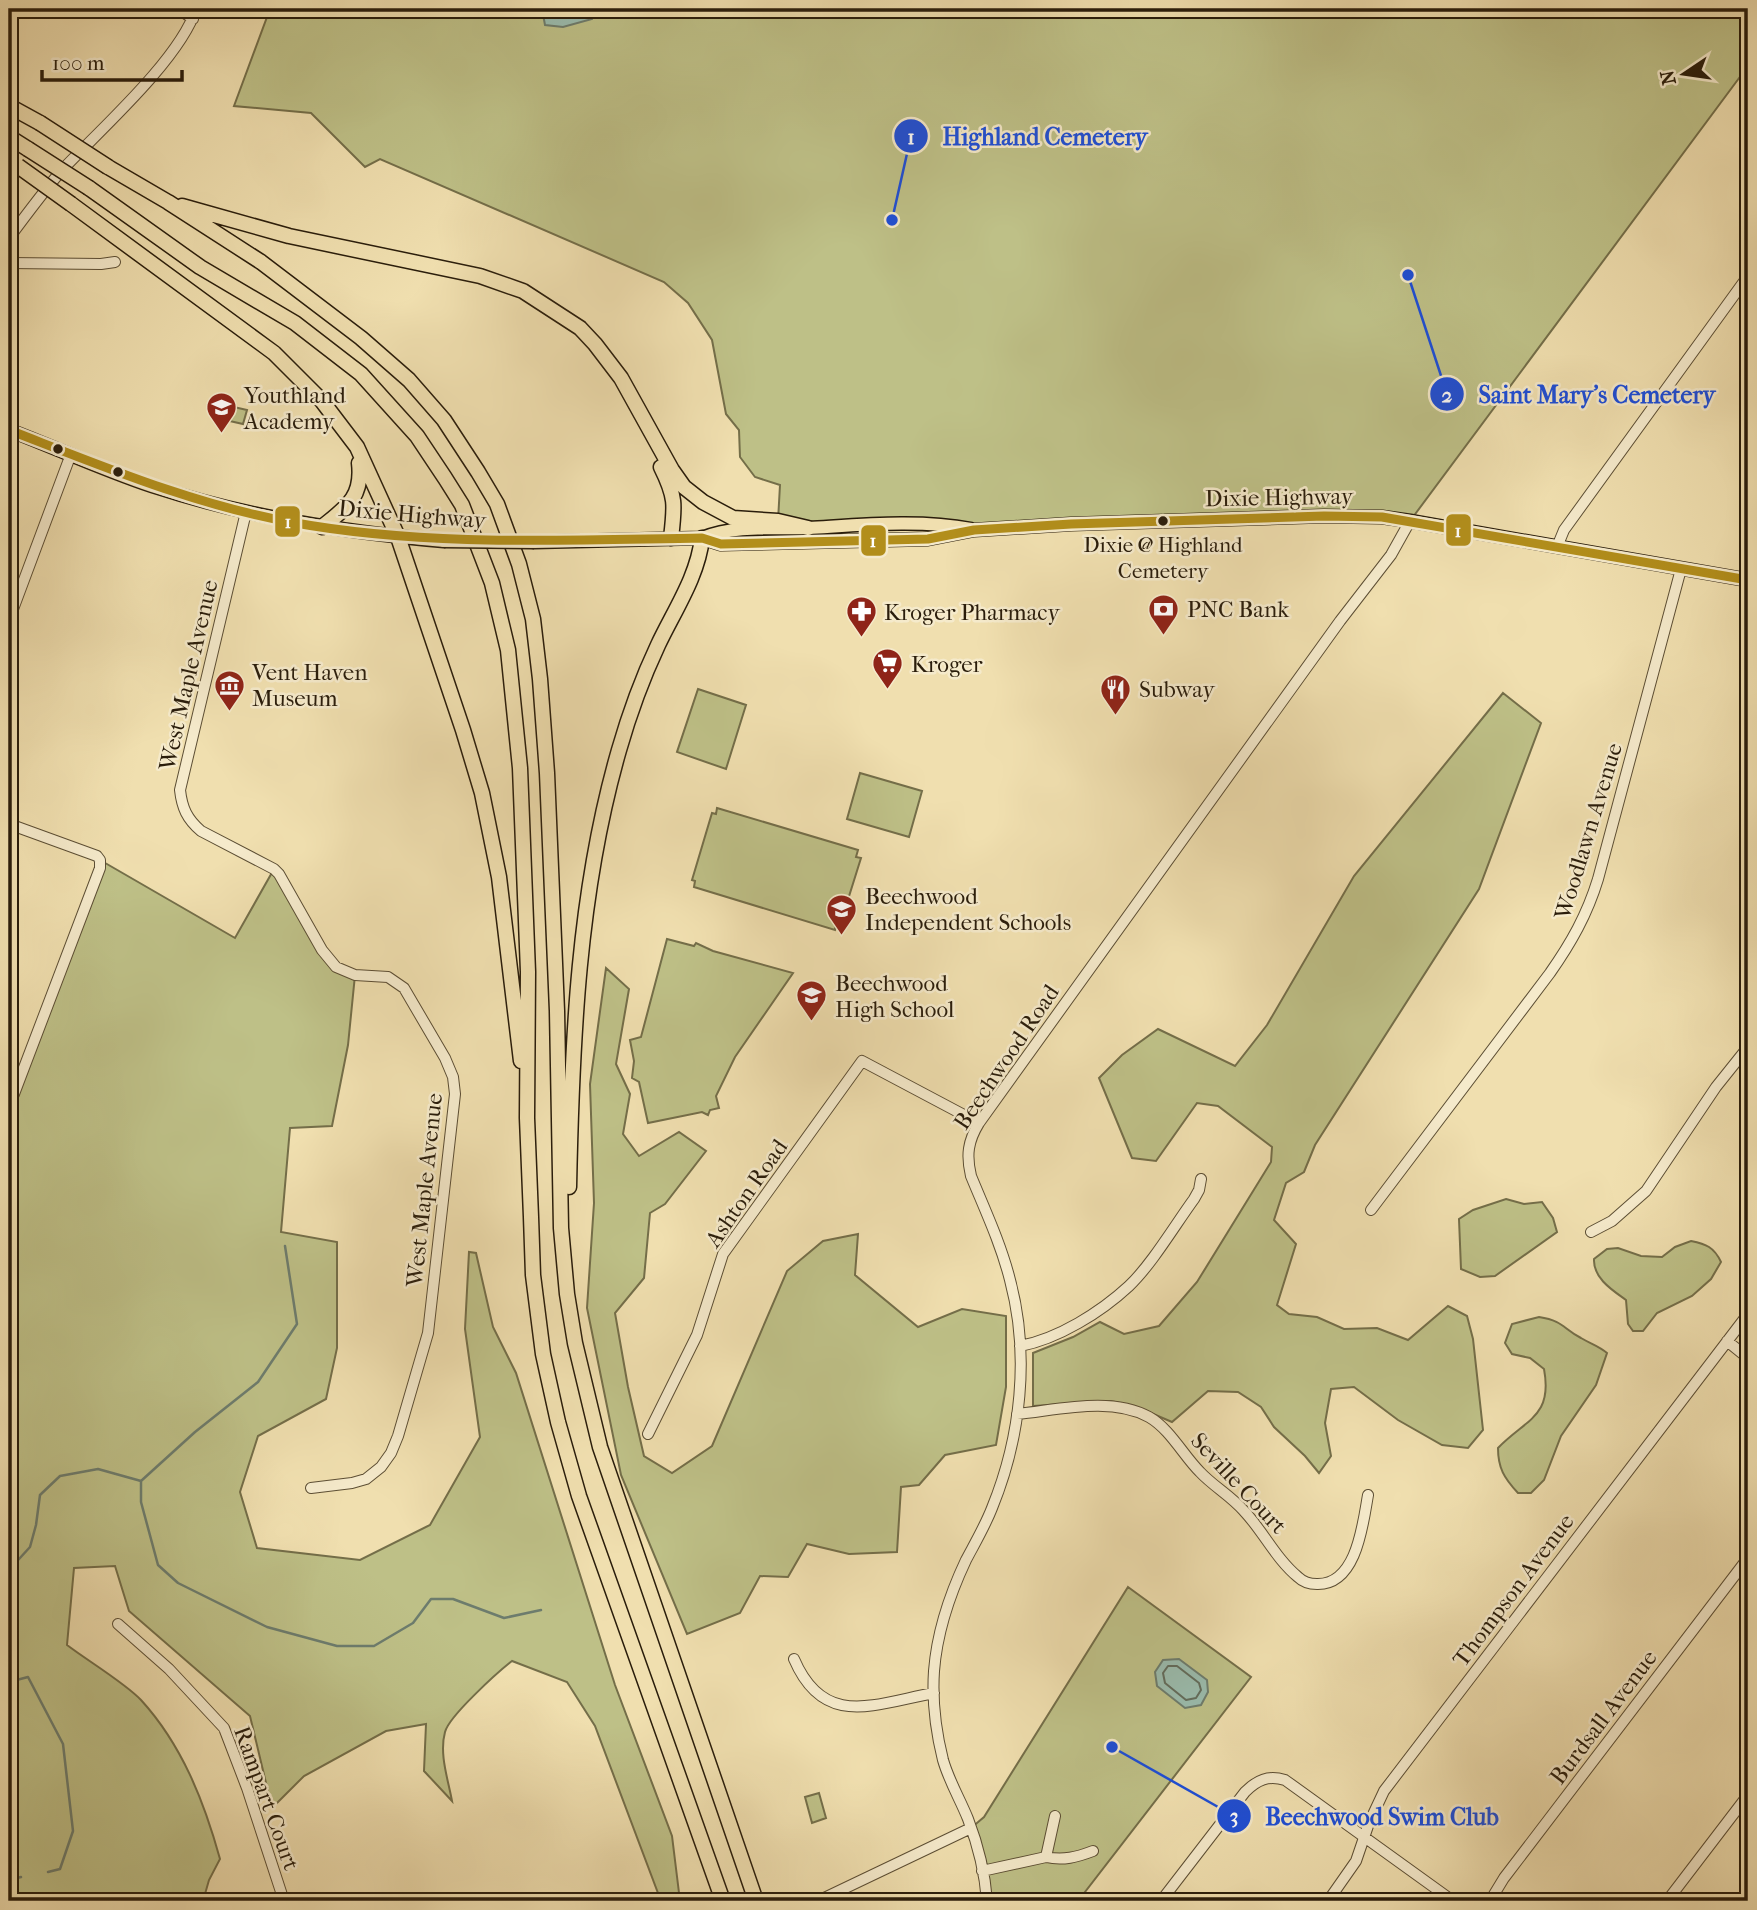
<svg xmlns="http://www.w3.org/2000/svg" width="1757" height="1910" viewBox="0 0 1757 1910" font-family="'IM FELL French Canon',serif">
	<rect width="100%" height="100%" fill="#f0dfaf"/>
	<filter id="stains"><feTurbulence type="fractalNoise" baseFrequency=".00286" numOctaves="4"/><feColorMatrix values="0 0 0 0 .2 0 0 0 0 .09 0 0 0 0 .02 0 0 0 .5 -.17"/></filter>
	<radialGradient id="worn" r=".72"><stop offset=".6" stop-color="#630" stop-opacity="0"/><stop offset="1" stop-color="#630" stop-opacity=".3"/></radialGradient>
	<path fill="#bec087" stroke="#746e49" stroke-width="2" d="M270,9H1748V66L1410,521L836,526L778,521L780,485L755,477L740,457L739,430L726,414L712,340L688,303L664,282L380,159L365,167L311,113L234,106Z
		M225,405L247,410L243,424L212,417L215,406L224,408Z
		M698,689L746,705L726,769L677,752Z
		M1503,693L1541,723L1479,889L1315,1145L1304,1172L1286,1183L1274,1220L1296,1244L1277,1305L1289,1314L1317,1317L1344,1329L1377,1328L1408,1340L1448,1306L1467,1316L1473,1339L1483,1430L1468,1448L1442,1445L1398,1420L1354,1387L1331,1389L1325,1423L1331,1456L1319,1473L1305,1456L1274,1427L1261,1407L1238,1392L1208,1391L1172,1422L1137,1407L1111,1401L1033,1406V1353L1073,1337L1100,1322L1124,1334L1159,1326L1197,1282L1271,1162L1272,1147L1218,1106L1197,1103L1156,1161L1132,1158L1099,1078L1122,1055L1158,1029L1235,1066L1267,1025L1354,876Z
		M860,773L922,791L909,837L847,819Z
		M717,808L858,850L856,857L861,858L840,925L836,924L835,930L694,887L695,881L692,880L712,813L716,814Z
		M100,860L235,938L274,869L331,961L355,975L348,1045L332,1126L290,1128L281,1232L337,1242V1348L326,1399L258,1436L240,1492L257,1548L360,1560L430,1525L480,1437L465,1329L469,1252L476,1253L493,1327L516,1373L615,1685L672,1836L680,1901H661L595,1726L567,1682L512,1661C498,1672 449,1716 445,1732C439,1754 448,1779 452,1801L424,1771L426,1724L386,1731L304,1776L272,1808L250,1716L129,1611L115,1566L74,1568L67,1645C88,1661 125,1683 141,1700C182,1745 204,1801 220,1859L209,1880L203,1901H9V1100Z
		M667,939L694,946L696,943L713,951L793,973L735,1057L716,1096L719,1108L710,1110L708,1115L702,1112L648,1123L639,1082L632,1078L634,1061L630,1040L641,1037Z
		M606,968L629,989L616,1064L630,1094L623,1134L639,1156L679,1132L706,1151L665,1204L650,1213L644,1278L615,1313L628,1387L644,1456L672,1473L712,1446L787,1271L823,1241L858,1234L855,1275L918,1327L962,1309L1006,1316V1387L996,1445L945,1455L919,1485L901,1487L897,1552L849,1554L807,1544L788,1577L760,1576L740,1613L687,1634L621,1475L587,1308L594,1203L590,1084Z
		M1506,1199L1524,1204L1542,1202L1553,1218L1557,1232L1495,1276L1480,1277L1461,1269L1459,1219L1473,1210Z
		M1691,1241C1706,1244 1714,1247 1721,1262L1711,1279L1692,1296L1657,1313L1643,1331H1633L1628,1324L1626,1300C1612,1290 1593,1278 1594,1259L1607,1249L1618,1248L1641,1256L1662,1257L1675,1247Z
		M1539,1317C1564,1321 1562,1328 1581,1338C1591,1344 1599,1346 1607,1353L1596,1385L1561,1436L1544,1480L1531,1493H1518C1504,1478 1498,1468 1498,1448C1526,1419 1553,1417 1544,1369L1530,1358L1512,1354L1505,1343L1512,1324Z
		M1128,1587L1251,1677L1078,1901H987L971,1828L984,1817Z
		M819,1793L826,1818L812,1823L805,1797Z"/>
	<path fill="#9abcae" stroke="#6d7c6d" stroke-width="2" d="M542,9H594L592,19L563,27L545,25Z
		M1179,1659L1207,1680L1208,1692L1201,1705L1185,1708L1157,1686L1155,1672L1163,1660Z"/>
	<g fill="none" stroke-linecap="round" stroke-linejoin="round">
		<path stroke="#626c5c" stroke-width="2" d="M1168,1666H1177L1199,1683L1201,1690L1196,1698L1186,1700L1165,1683L1163,1673Z"/>
		<path stroke="#6d7c6d" stroke-width="2.5" d="M141,1481V1502L158,1565L178,1583L267,1627L337,1646H374L413,1623L431,1599H453L504,1618L541,1610
			M141,1481L195,1432L258,1382L297,1324L285,1246
			M9,1570L30,1547L36,1525L40,1495L60,1476L98,1469L141,1481
			M9,1682L28,1677L63,1744L73,1831L60,1869L48,1872
			M9,1880L21,1877"/>
		<defs>
			<path id="minor" d="M179,9L193,19
				M9,238C26,215 43,192 62,170C100,130 180,59 196,9
				M9,263L101,264L115,262
				M246,512L180,790C182,808 187,819 201,831L274,869L279,874L322,950L336,967L355,975L388,977L404,988L445,1058L453,1077L455,1094L428,1333L398,1436L391,1453L381,1467L366,1479L352,1483L311,1488
				M1557,547L1564,530L1748,276
				M9,620L71,454
				M9,824L97,856L100,860V868L14,1094L9,1100
				M1371,1210L1550,973C1571,943 1587,915 1598,879L1681,569
				M1591,1232L1612,1221L1646,1191L1716,1087L1748,1047
				M1727,1341L1748,1358
				M1020,1346C1058,1339 1101,1312 1129,1286C1152,1264 1175,1225 1194,1199L1199,1190L1201,1179
				M1017,1414C1058,1410 1111,1396 1149,1417C1170,1429 1183,1455 1200,1472C1213,1486 1231,1496 1244,1511C1263,1531 1276,1559 1298,1577C1303,1582 1310,1584 1317,1584C1357,1585 1363,1523 1368,1495
				M648,1434L697,1335L723,1254L862,1061L979,1123
				M118,1624L169,1669L224,1728L247,1788L284,1901
				M794,1659C824,1729 874,1704 934,1693
				M1046,1857C1063,1861 1077,1857 1093,1851
				M982,1871L1046,1857L1055,1816
				M818,1901L971,1828
				M987,1901C985,1874 978,1845 968,1819C960,1799 949,1781 943,1760C936,1732 932,1701 934,1671C937,1632 949,1596 966,1560C975,1543 985,1526 992,1508C1021,1437 1030,1355 1010,1280C1001,1244 985,1210 971,1176C966,1155 968,1141 979,1123L1340,621L1391,555L1410,521
				M1161,1901L1245,1792C1257,1780 1268,1775 1285,1780L1453,1901
				M1328,1901L1356,1861L1369,1823L1384,1791L1748,1314
				M1490,1901L1504,1878L1748,1558
				M1667,1901L1748,1795"/>
			<path id="major" d="M9,430C56,448 104,470 152,486C247,517 344,532 444,541
				M702,538C735,525 773,529 809,528C860,525 920,519 971,529
				M534,542L702,538L721,544L928,539L974,530L1071,524L1324,516L1382,517L1410,521L1748,580"/>
			<path id="highway" d="M9,106L40,123
				M9,137L28,149
				M108,167L168,202L261,262L361,338L409,380L444,420L478,472L497,504L519,564L533,619L540,679L547,773L557,1011L561,1228L567,1294L575,1343L600,1447L756,1901
				M89,188L200,267L295,323L361,374L417,436L445,478L462,505L492,583L508,650L520,768L528,972L527,1118L531,1217L533,1275L543,1354L558,1422L579,1496L723,1901
				M71,204L274,353L322,401L357,447L398,537L463,730L482,793L499,877L521,1061
				M182,206L289,236L480,276L523,291L580,328L595,344L621,378L672,470L684,487L703,502L733,518L778,521L808,528
				M661,467C676,497 675,505 671,538
				M322,527C347,507 363,497 359,463
				M569,1187C572,1041 578,892 619,750C629,715 642,679 658,645C674,611 698,576 702,538"/>
		</defs>
		<use href="#minor" stroke="#5c4e34" stroke-width="12"/>
		<use href="#major" stroke="#2a1d0b" stroke-width="15"/>
		<use href="#highway" stroke="#2a1d0b" stroke-width="17"/>
		<use href="#minor" stroke="#f5eacb" stroke-width="10"/>
		<use href="#major" stroke="#f0dfaf" stroke-width="12"/>
		<use href="#highway" stroke="#f0dfaf" stroke-width="14"/>
		<defs>
			<path id="major-bridge" d="M444,541L534,542"/>
			<path id="highway-bridge" d="M40,123L108,167
				M28,149L89,188
				M18,166L71,204"/>
		</defs>
		<use href="#major-bridge" stroke="#2a1d0b" stroke-width="15" stroke-linecap="butt"/>
		<use href="#highway-bridge" stroke="#2a1d0b" stroke-width="17" stroke-linecap="butt"/>
		<use href="#major-bridge" stroke="#f0dfaf" stroke-width="12"/>
		<use href="#highway-bridge" stroke="#f0dfaf" stroke-width="14"/>
		<defs>
			<path id="bus-1" d="M9,430C102,466 192,504 290,522C426,547 564,540 702,538L721,544L928,539L974,530L1071,524L1324,516L1382,517L1748,580"/>
		</defs>
		<use href="#bus-1" stroke="#f5eacb" stroke-width="14"/>
		<use href="#bus-1" stroke="#b28e1b" stroke-width="9"/>
	</g>
	<defs>
		<symbol id="school-pin" viewBox="-11 -11 22 30"><path d="M0 17L-7.5 6A9.5 9.5 0 1 1 7.5 6Z" fill="#8f2418" stroke="#f5eacb"/><path d="M0-5L7-2L0 1L-7-2ZM-4 1L0 2.5L4 1V4Q0 6-4 4Z" fill="#fff"/></symbol>
		<symbol id="bank-pin" viewBox="-11 -11 22 30"><path d="M0 17L-7.5 6A9.5 9.5 0 1 1 7.5 6Z" fill="#8f2418" stroke="#f5eacb"/><path d="M-6-4H6V4H-6ZM0-2.3a2.3 2.3 0 1 0 0 4.6a2.3 2.3 0 1 0 0-4.6Z" fill="#fff"/></symbol>
		<symbol id="pharmacy-pin" viewBox="-11 -11 22 30"><path d="M0 17L-7.5 6A9.5 9.5 0 1 1 7.5 6Z" fill="#8f2418" stroke="#f5eacb"/><path d="M-2-6h4v4h4v4h-4v4h-4v-4h-4v-4h4Z" fill="#fff"/></symbol>
		<symbol id="supermarket-pin" viewBox="-11 -11 22 30"><path d="M0 17L-7.5 6A9.5 9.5 0 1 1 7.5 6Z" fill="#8f2418" stroke="#f5eacb"/><path d="M-6-5.5h2.5l.6 2H6L4.5 2H-2.5L-4.4-4H-6ZM-1.5 3.2a1.3 1.3 0 1 0 .1 0ZM3 3.2a1.3 1.3 0 1 0 .1 0Z" fill="#fff"/></symbol>
		<symbol id="museum-pin" viewBox="-11 -11 22 30"><path d="M0 17L-7.5 6A9.5 9.5 0 1 1 7.5 6Z" fill="#8f2418" stroke="#f5eacb"/><path d="M0-6L6-3V-2H-6V-3ZM-5-1h2V3h-2ZM-1-1h2V3h-2ZM3-1h2V3H3ZM-6 4H6V6H-6Z" fill="#fff"/></symbol>
		<symbol id="restaurant-pin" viewBox="-11 -11 22 30"><path d="M0 17L-7.5 6A9.5 9.5 0 1 1 7.5 6Z" fill="#8f2418" stroke="#f5eacb"/><path d="M-5-6h1v4h1v-4h1v4h1v-4h1v5L-1.5 .5V6h-2V.5L-5-1ZM5-6V6H3V1.5H1.5Q1.5-4 5-6Z" fill="#fff"/></symbol>
	</defs>
	<g fill-rule="evenodd">
		<use href="#school-pin" x="204" y="390" width="35" height="47"/>
		<use href="#bank-pin" x="1146" y="592" width="35" height="47"/>
		<use href="#pharmacy-pin" x="844" y="594" width="35" height="47"/>
		<use href="#supermarket-pin" x="870" y="646" width="35" height="47"/>
		<use href="#museum-pin" x="212" y="668" width="35" height="47"/>
		<use href="#restaurant-pin" x="1098" y="672" width="35" height="47"/>
		<use href="#school-pin" x="824" y="892" width="35" height="47"/>
		<use href="#school-pin" x="794" y="978" width="35" height="47"/>
	</g>
	<g fill="#2a1d0b" stroke="#f5eacb" stroke-width="2.5">
		<circle cx="58" cy="449" r="6"/>
		<circle cx="118" cy="472" r="6"/>
		<circle cx="1163" cy="521" r="6"/>
	</g>
	<g text-anchor="middle" stroke-width="5" stroke-linejoin="round" paint-order="stroke">
		<g font-size="21" fill="#2a1d0b" stroke="#f5eacb">
			<text x="1163" y="552">Dixie @ Highland<tspan x="1163" dy="26">Cemetery</tspan></text>
		</g>
		<g font-size="23" fill="#2a1d0b" stroke="#f5eacb" text-anchor="start">
			<text x="244" y="403">Youthland<tspan x="244" dy="26">Academy</tspan></text>
			<text x="1187" y="617">PNC Bank</text>
			<text x="884" y="620">Kroger Pharmacy</text>
			<text x="911" y="672">Kroger</text>
			<text x="252" y="680">Vent Haven<tspan x="252" dy="26">Museum</tspan></text>
			<text x="1139" y="697">Subway</text>
			<text x="865" y="904">Beechwood<tspan x="865" dy="26">Independent Schools</tspan></text>
			<text x="835" y="991">Beechwood<tspan x="835" dy="26">High School</tspan></text>
		</g>
		<g font-size="23" fill="#2a1d0b" stroke="#f5eacb">
			<text transform="translate(1279 497) rotate(-1)" y="8">Dixie Highway</text>
			<text transform="translate(412 514) rotate(5)" y="8">Dixie Highway</text>
			<text transform="translate(188 675) rotate(-77)" y="8">West Maple Avenue</text>
			<text transform="translate(1588 831) rotate(-73)" y="8">Woodlawn Avenue</text>
			<text transform="translate(1006 1057) rotate(-56)" y="8">Beechwood Road</text>
			<text transform="translate(424 1190) rotate(-84)" y="8">West Maple Avenue</text>
			<text transform="translate(746 1193) rotate(-55)" y="8">Ashton Road</text>
			<text transform="translate(1239 1483) rotate(47)" y="8">Seville Court</text>
			<text transform="translate(1513 1590) rotate(-53)" y="8">Thompson Avenue</text>
			<text transform="translate(1603 1717) rotate(-53)" y="8">Burdsall Avenue</text>
			<text transform="translate(267 1798) rotate(70)" y="8">Rampart Court</text>
		</g>
	</g>
	<path fill="none" stroke="#1d4ed8" stroke-width="2.5" d="M892 220L911 136M1408 275L1447 394M1112 1747L1234 1816"/>
	<g fill="#1d4ed8" stroke="#f5eacb" stroke-width="2.5">
		<circle cx="892" cy="220" r="7"/>
		<circle cx="1408" cy="275" r="7"/>
		<circle cx="1112" cy="1747" r="7"/>
		<circle cx="911" cy="136" r="18"/>
		<circle cx="1447" cy="394" r="18"/>
		<circle cx="1234" cy="1816" r="18"/>
	</g>
	<g font-size="21" text-anchor="middle" font-weight="bold" fill="#fff">
		<text x="911" y="144">1</text>
		<text x="1447" y="402">2</text>
		<text x="1234" y="1823">3</text>
	</g>
	<g font-size="24" text-anchor="middle" font-weight="bold" fill="#1d4ed8" stroke="#f5eacb" stroke-width="5" stroke-linejoin="round" paint-order="stroke">
		<text x="1045" y="145">Highland Cemetery</text>
		<text x="1597" y="403">Saint Mary’s Cemetery</text>
		<text x="1382" y="1825">Beechwood Swim Club</text>
	</g>
	<g stroke="#f5eacb" stroke-width="2.5">
		<rect x="274" y="505" width="27" height="33" rx="7" fill="#b28e1b"/>
		<rect x="1445" y="513" width="27" height="34" rx="7" fill="#b28e1b"/>
		<rect x="860" y="524" width="27" height="33" rx="7" fill="#b28e1b"/>
	</g>
	<g font-size="19" text-anchor="middle" font-weight="bold" fill="#fff">
		<text x="288" y="528">1</text>
		<text x="1458" y="537">1</text>
		<text x="873" y="547">1</text>
	</g>
	<rect width="1757" height="1910" fill="none" stroke="#f0dfaf" stroke-width="35"/>
	<rect x="10" y="10" width="1736" height="1889" fill="none" stroke="#2a1d0b" stroke-width="3.5"/>
	<rect x="18" y="18" width="1722" height="1875" fill="none" stroke="#2a1d0b" stroke-width="2"/>
	<g transform="translate(1684 74) rotate(257)" stroke="#f5eacb" stroke-width="5" paint-order="stroke">
	<path d="M0-5L12 26L0 18L-12 26Z" fill="#2a1d0b"/>
	<text y="-10" font-size="19" font-weight="bold" text-anchor="middle" fill="#2a1d0b">N</text>
	</g>
	<path d="M42 70v10h140v-10" fill="none" stroke="#2a1d0b" stroke-width="3.5"/>
	<text x="52" y="70" font-size="21" fill="#2a1d0b" stroke="#f5eacb" stroke-width="5" paint-order="stroke">100 m</text>
	<rect width="100%" height="100%" filter="url(#stains)"/>
	<rect width="100%" height="100%" fill="url(#worn)"/>
</svg>
